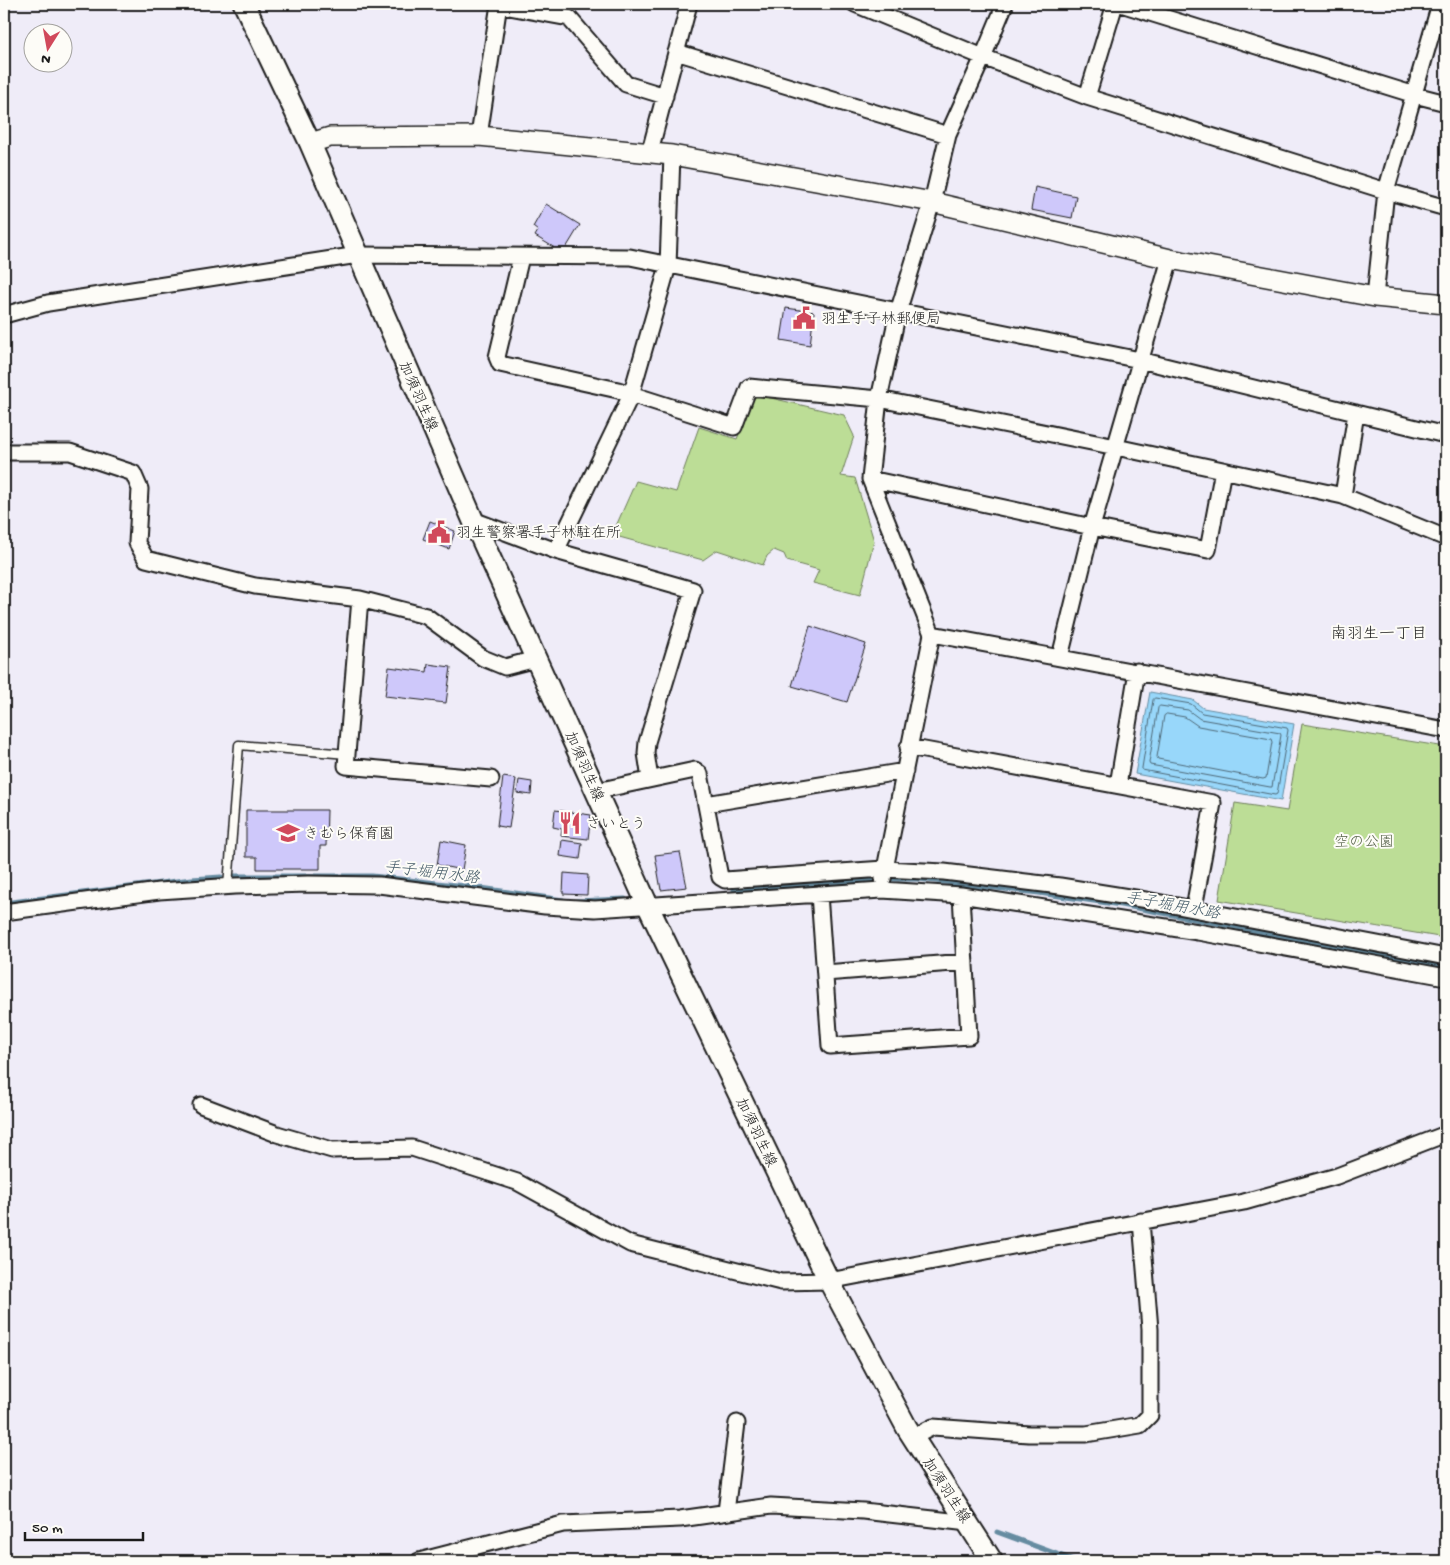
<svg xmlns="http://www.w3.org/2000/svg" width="1450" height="1565" viewBox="0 0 1450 1565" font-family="'Gochi Hand','Klee One',sans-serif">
	<rect width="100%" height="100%" fill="#efecf8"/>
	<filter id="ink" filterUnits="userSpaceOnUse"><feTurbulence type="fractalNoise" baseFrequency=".02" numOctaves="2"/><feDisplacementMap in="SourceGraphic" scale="10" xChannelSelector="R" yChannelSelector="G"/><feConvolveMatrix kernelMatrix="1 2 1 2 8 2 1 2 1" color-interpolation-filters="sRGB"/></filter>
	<g filter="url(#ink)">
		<path fill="#bcdd96" stroke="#6c7c59" d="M758,395L844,415L854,436L841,476L855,478L874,541L860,595L813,583L819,570L787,561L784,554L774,550L767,556L763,565L717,550L703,560L612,535L636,481L676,492L699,427L737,439L753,399Z
			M1302,724L1446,747V928L1445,938L1219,900L1235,803L1287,811Z"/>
		<path fill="#98d7fa" stroke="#668ca1" d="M1150,692L1193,700L1203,708L1294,724L1281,801L1135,774Z"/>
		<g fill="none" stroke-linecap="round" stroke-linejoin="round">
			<path stroke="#4e6775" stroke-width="1" d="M1155,698L1191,704L1202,713L1287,728L1288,730L1277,794L1275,795L1142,770V768L1153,700Z
				M1160,706L1188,710L1200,719L1280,733L1281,735L1272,787H1270L1150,765L1149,763L1158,708Z
				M1167,714L1185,717L1198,726L1271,739L1272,742L1266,778L1263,779L1158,759L1157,757L1164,716Z"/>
			<path stroke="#668ca1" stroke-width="5" d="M235,876H372L474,887L563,900
				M893,879H919L1039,893L1121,905L1446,967
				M734,890L871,881
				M576,901L625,899
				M4,903L192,879L221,877
				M997,1532L1076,1561"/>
		</g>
		<path fill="#cec8fa" stroke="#1c1c1c" d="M1035,187L1076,196L1072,218L1031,210Z
			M546,204L580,225L563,253L535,236L538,231L533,227Z
			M786,308L814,312L810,345L781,340Z
			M430,521L455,531L449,549L423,539Z
			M810,626L866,644L847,702L792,686Z
			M428,664L451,667L446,703L385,696L389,667L427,672Z
			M503,777L516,779L509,828L497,826Z
			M519,780L532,782L531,795L517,793Z
			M246,810H327L326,846H320V869H257V857H246Z
			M555,810L591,815L588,839L561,836L562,829L553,827Z
			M441,840L466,845L462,870L437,865Z
			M562,840L582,843L580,859L560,856Z
			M680,852L687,887L661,890L655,855Z
			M564,873L588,875L587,895L563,894Z"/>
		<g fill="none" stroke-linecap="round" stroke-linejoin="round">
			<defs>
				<path id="service" d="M228,886L239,745L347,754"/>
				<path id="minor" d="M855,4L983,57L1087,97L1386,191L1446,208
					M1121,4L1415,95L1446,103
					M499,5L569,18L626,84L665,96
					M676,52L948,135
					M1087,97L1115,4
					M479,136L499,4
					M650,151L689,4
					M521,257L497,357L500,364L618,390L734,427L749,387L879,399L1116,447L1343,496L1446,538
					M1375,297L1386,191L1440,4
					M4,315L48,303L358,255L630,257L1140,360L1441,434L1446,436
					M4,452H70L133,473L140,489L137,543L146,559L255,586L360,599L426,616L483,658L505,667L536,659
					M870,479L1092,527L1208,550L1223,470
					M1343,496L1356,413
					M473,520L556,551L631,395L668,266L672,155
					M556,551L693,590L647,742L646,753L650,779
					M360,599L346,766L491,779
					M932,634L1446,730
					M1060,657L1092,527L1170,259
					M908,747L1213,803L1196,897
					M1118,785L1137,671
					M597,794L606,789L695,770L700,774L720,877L725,880L884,869L944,872L1060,886L1141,899L1446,957
					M706,804L905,771
					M883,879L932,634L870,479L879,399L898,312L932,202L948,135L983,57L1005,4
					M819,894L830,1046L969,1036L961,895
					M4,912L159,891L235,886L308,884L379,885L545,906L595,909L882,890L961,895L1198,932L1446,977
					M825,973L965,962
					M201,1105L277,1134L332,1150L412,1148L517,1182L630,1244L781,1282L829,1281L1244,1202L1337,1176L1446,1134
					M913,1437L933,1427L1029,1434H1086L1140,1425L1150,1415V1329L1141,1221
					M726,1512L737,1423
					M419,1561L563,1524L680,1519L771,1506L863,1511L968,1523"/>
				<path id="tertiary" d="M310,143L330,137L479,136L672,155L932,202L1170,259L1375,297L1446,304"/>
				<path id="secondary" d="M244,4L310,143L473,520L648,906L829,1281L907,1428L992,1561"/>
			</defs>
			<use href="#service" stroke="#1c1c1c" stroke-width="11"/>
			<use href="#minor" stroke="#1c1c1c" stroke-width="19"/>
			<use href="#tertiary" stroke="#1c1c1c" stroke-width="22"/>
			<use href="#secondary" stroke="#1c1c1c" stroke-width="24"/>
			<use href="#service" stroke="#fdfcf7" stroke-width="8"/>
			<use href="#minor" stroke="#fdfcf7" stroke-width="15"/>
			<use href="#tertiary" stroke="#fdfcf7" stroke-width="19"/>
			<use href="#secondary" stroke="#fdfcf7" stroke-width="20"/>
		</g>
	</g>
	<defs>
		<symbol id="civic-bare" viewBox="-9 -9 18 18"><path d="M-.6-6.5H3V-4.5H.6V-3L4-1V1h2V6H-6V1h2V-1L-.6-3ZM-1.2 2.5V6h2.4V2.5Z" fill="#d1495b" stroke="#fdfcf7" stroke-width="2.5" paint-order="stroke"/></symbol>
		<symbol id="restaurant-bare" viewBox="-9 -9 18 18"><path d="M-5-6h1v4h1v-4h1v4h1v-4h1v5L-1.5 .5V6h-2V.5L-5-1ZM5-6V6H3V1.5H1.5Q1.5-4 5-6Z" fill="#d1495b" stroke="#fdfcf7" stroke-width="2.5" paint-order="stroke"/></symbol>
		<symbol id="school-bare" viewBox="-9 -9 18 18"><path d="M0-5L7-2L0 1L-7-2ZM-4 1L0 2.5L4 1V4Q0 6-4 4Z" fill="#d1495b" stroke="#fdfcf7" stroke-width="2.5" paint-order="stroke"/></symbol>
	</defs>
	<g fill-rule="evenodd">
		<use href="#civic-bare" x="788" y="302" width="32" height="32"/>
		<use href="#civic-bare" x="423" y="516" width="32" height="32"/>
		<use href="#restaurant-bare" x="554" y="807" width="32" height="32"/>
		<use href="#school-bare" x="272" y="817" width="32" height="32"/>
	</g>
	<g text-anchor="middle" stroke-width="4" stroke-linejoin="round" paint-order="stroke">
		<g font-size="15" fill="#1c1c1c" stroke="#fdfcf7" text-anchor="start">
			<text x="821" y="323">羽生手子林郵便局</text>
			<text x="456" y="537">羽生警察署手子林駐在所</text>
			<text x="586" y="828">さいとう</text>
			<text x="304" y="838">きむら保育園</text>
		</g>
		<g font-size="15" fill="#1c1c1c" stroke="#fdfcf7">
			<text transform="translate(419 396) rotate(66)" y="5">加須羽生線</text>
			<text transform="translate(585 766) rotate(66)" y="5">加須羽生線</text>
			<text transform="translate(757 1132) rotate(64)" y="5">加須羽生線</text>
			<text transform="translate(947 1490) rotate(57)" y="5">加須羽生線</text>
		</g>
		<g font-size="15" fill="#546047" stroke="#fdfcf7">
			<text x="1364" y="846">空の公園</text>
		</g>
		<g font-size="16" fill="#1c1c1c" stroke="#fdfcf7">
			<text x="1379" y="638">南羽生一丁目</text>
		</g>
		<g font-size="16" font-style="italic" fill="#475d6a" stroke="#fdfcf7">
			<text transform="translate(432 871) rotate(7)" y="6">手子堀用水路</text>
			<text transform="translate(1173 904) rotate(10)" y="6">手子堀用水路</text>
		</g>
	</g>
	<rect width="1450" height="1565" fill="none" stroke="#fdfcf7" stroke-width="20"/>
	<rect x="10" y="10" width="1430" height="1545" fill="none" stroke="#1c1c1c" stroke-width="2" filter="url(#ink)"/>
	<g transform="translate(48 48) rotate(191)"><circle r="24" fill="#fdfcf7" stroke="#a3a29f"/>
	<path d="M0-4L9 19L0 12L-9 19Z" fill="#d1495b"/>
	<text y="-8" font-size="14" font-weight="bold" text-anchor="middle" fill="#1c1c1c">N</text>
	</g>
	<path d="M25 1532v8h118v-8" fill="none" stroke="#1c1c1c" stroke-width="2.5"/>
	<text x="32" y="1532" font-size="15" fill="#1c1c1c" stroke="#fdfcf7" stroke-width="4" paint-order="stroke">50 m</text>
</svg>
